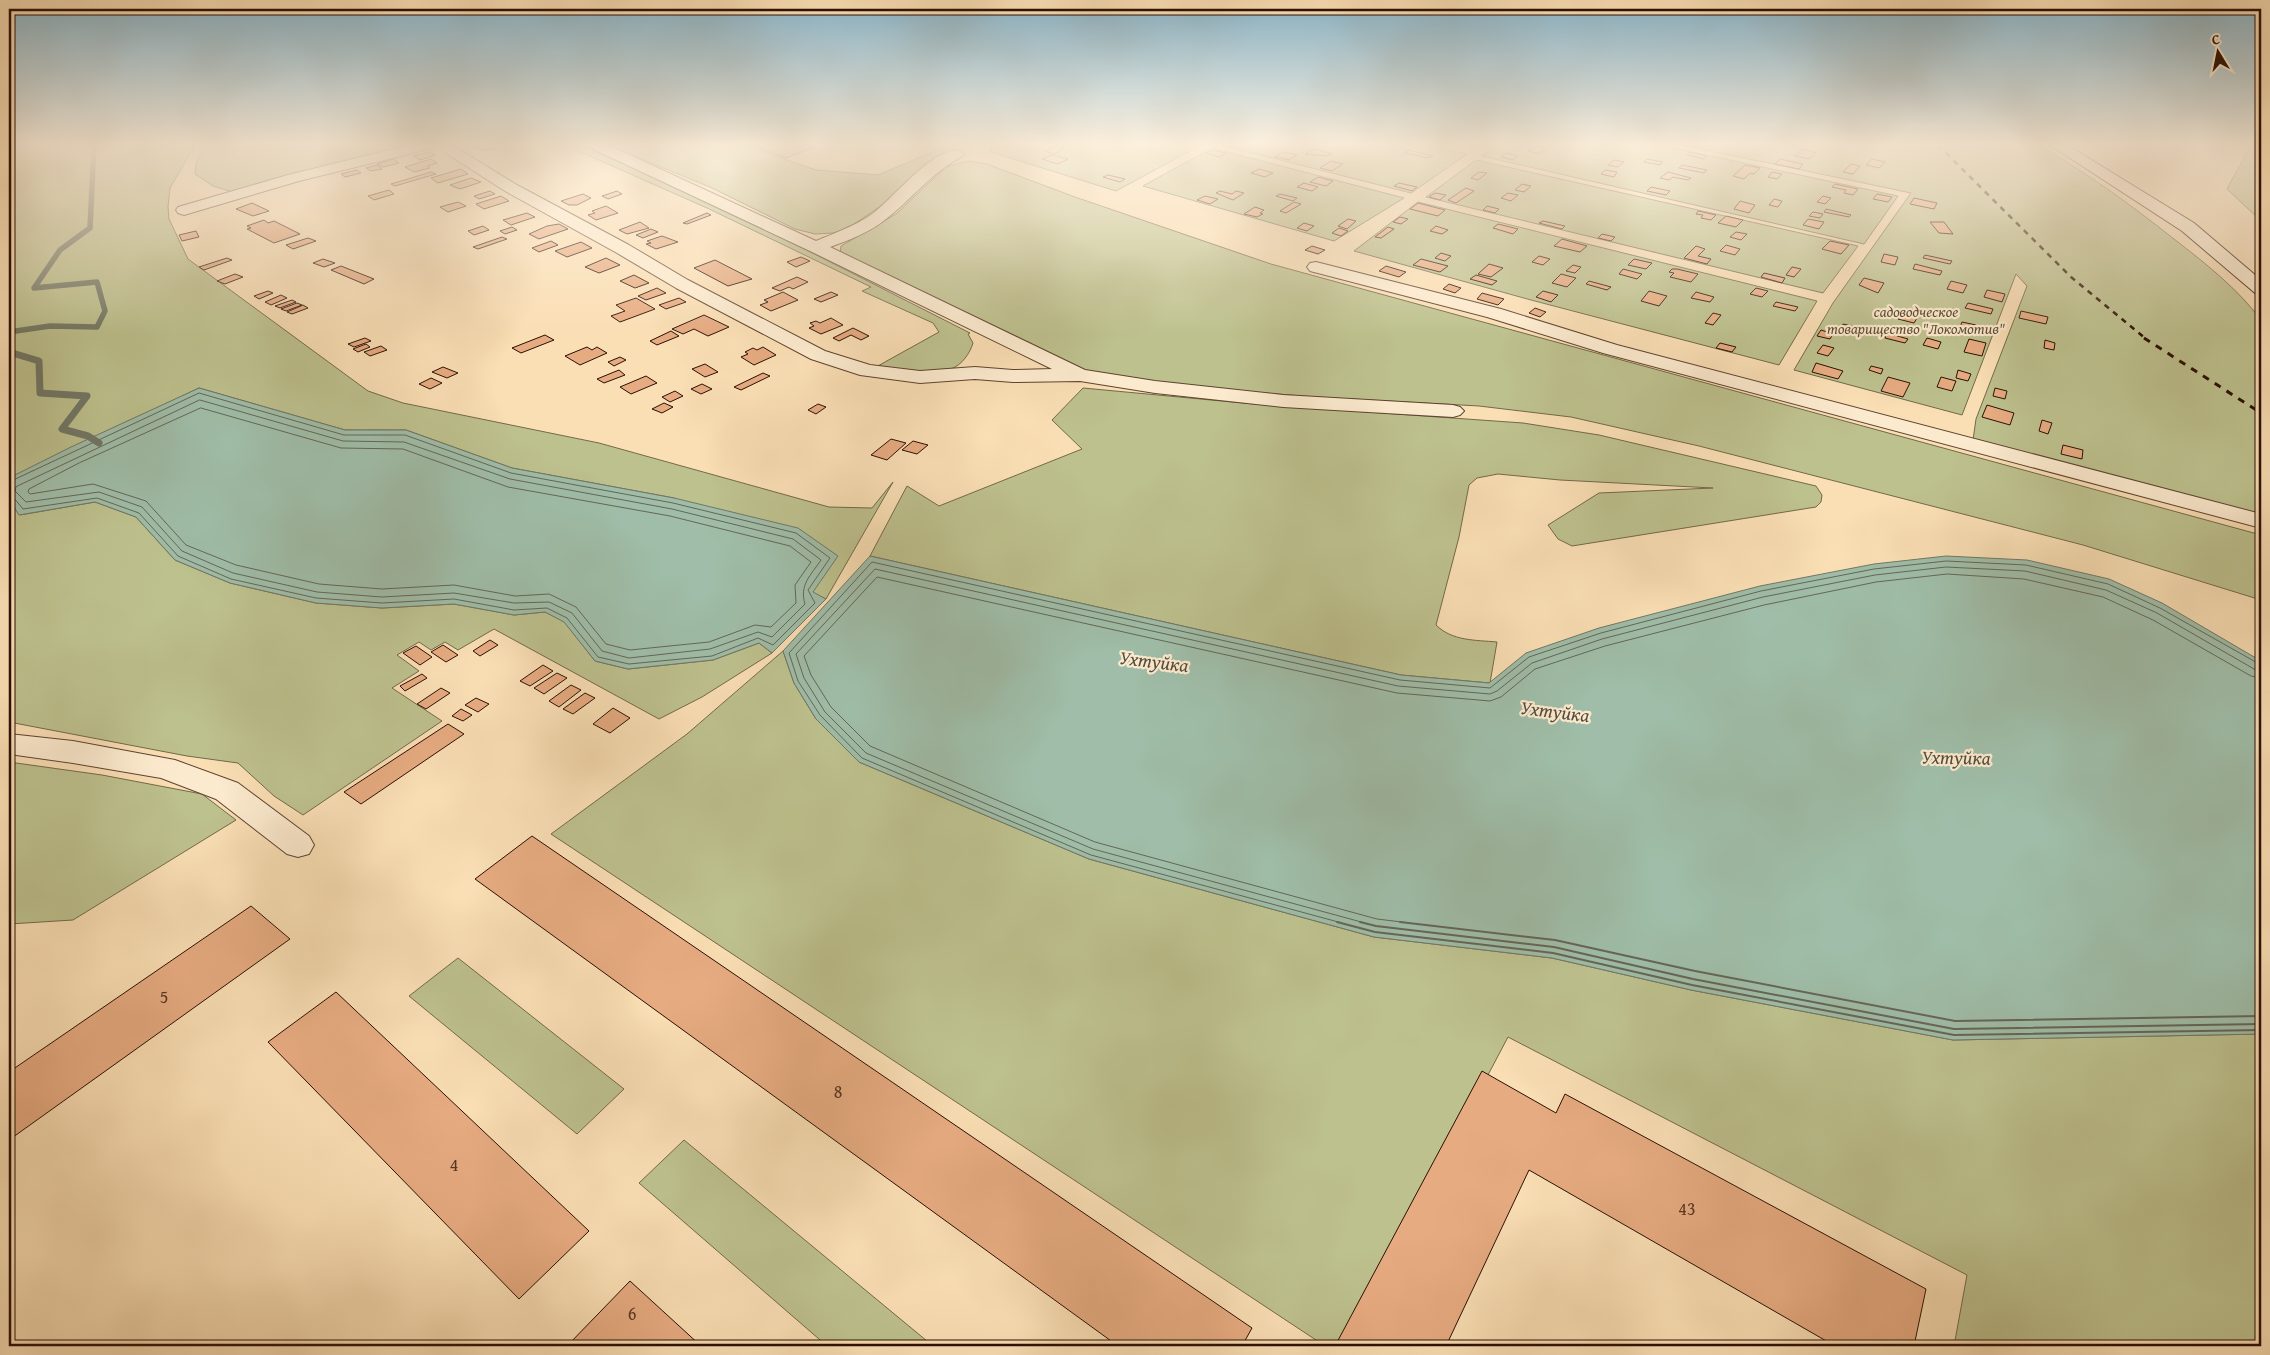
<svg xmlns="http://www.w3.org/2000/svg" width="2270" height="1355" viewBox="0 0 2270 1355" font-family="'Gentium Book Plus',serif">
	<rect width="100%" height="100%" fill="#fadeb4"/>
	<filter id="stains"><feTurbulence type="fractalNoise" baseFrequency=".004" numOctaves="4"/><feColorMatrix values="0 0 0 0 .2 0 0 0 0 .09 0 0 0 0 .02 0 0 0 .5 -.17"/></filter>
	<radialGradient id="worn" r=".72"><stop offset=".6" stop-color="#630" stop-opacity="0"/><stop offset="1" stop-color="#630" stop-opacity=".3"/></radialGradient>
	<path fill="#bdc18e" stroke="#746849" d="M9,145H195L170,188L168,207L169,219L188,259L368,391L403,403L599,443L829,507L872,508L893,482L826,599L812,593L674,498L512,468L406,430H345L199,388L9,479Z
		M205,145H414L232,192L213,186L195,174L196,163Z
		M573,145H580L718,205L970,333L968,334L973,343C970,353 962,365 951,369C933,376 895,371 876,367L939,332L933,323L862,291L871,287L707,208L574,149L578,147Z
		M613,145H743L816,170L878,175L949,145H964L926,164L885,203L847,229L833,233L815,234L795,229L710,187L612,147Z
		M996,145H1201L1116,191L991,152L990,148Z
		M1221,145H1431L1467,154L1411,193Z
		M1496,145H1659L1898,196L1864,244L1482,156Z
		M1683,145H2038C2086,172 2131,205 2174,239C2205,263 2237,288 2261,320V518L1973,440L1976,419L2027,286L2016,274L1962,415L1794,370L1833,303L1911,193Z
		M2251,145H2261V221L2227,189Z
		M1212,148L1404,198L1334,241L1143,186Z
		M1476,160L1858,246L1823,293L1426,197Z
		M968,161L987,164L1075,197L1271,264L2261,535V600L2083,545L1699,446L1571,417L1479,406L1315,397L1202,388L1089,372L840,254L841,246L896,214L946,167Z
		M1418,202L1817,301L1779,365L1531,300L1354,251Z
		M1083,388L1254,404L1523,423L1599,435L1816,486L1822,495L1821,502L1816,507L1572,546L1558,539L1548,525L1599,493L1713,488L1560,480L1498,474L1477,478L1469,485L1459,537L1436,625C1452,641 1475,640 1497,642L1490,683L1401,675L870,556L907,486L939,506L1082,449L1052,420Z
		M9,499L20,515L95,502L136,517L175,560L230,583L316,603L382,608L454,604L514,615L545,612L564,621L595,661L628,669L713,660L759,643L772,653L702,697L659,719L494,629L458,650L445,642L431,650L419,642L397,655L419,671L392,688L442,721L303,815L274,796L238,763L187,756L9,722Z
		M783,651L794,683L816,719L859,762L1089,859L1374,937L1552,958L1691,990L1953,1040L2261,1034V1346H1954L1967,1275L1508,1037L1345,1346H1325L551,834L687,734Z
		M9,762L102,775L202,794L236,820L73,920L9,924Z
		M458,958L624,1089L577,1134L409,996Z
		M684,1140L933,1346H827L639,1183Z"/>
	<path fill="#9fbda8" stroke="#717766" d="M199,388L345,430H406L512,468L674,498L798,528L838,556L813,592L826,599L772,653L759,643L713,660L628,669L595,661L564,622L545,612L514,615L454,604L382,608L316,603L230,583L175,560L136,517L95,502L19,515L9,499V478L71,447Z
		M870,556L1401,675L1489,683L1526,653L1599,628L1760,586L1874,564L1946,556L2027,560L2109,579L2162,603L2261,661V1034L1953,1040L1691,990L1552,958L1374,937L1089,859L859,762L816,719L794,683L783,651Z"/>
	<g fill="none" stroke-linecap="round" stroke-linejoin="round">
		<path stroke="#656656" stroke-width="1" d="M200,400L343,441L404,442L510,479L672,509L793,539L821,560C811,575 799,585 805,604L772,637L758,632L710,649L629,658L602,651L572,613L549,602L514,603L454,593L382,597L317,592L233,573L182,551L142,507L99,492L26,502L15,491L16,487Z
			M201,408L341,448L403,449L508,487L670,516L790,546L811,562L795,585L796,603L771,627L755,625L709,642L630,650L606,644L576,607L549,594L515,596L454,585L382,589L319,584L236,565L186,545L146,501L93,484L30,494L28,492L29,489L79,463Z
			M9,482L199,393L344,435H405L511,473L673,503L796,533L830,558L808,590L815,603L773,645L758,638L712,656L629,664L598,657L567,618L547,608L514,610L454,599L382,603L316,598L231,579L178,556L139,513L97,498L23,509L14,498L9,497
			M1342,923L1091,855L862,758L820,715L798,681L789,653L872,562L1400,680L1490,688L1529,657L1601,633L1761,591L1874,569L1946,561L2026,565L2108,584L2160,608L2261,665
			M1365,923L1093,849L866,753L825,712L804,678L796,654L875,569L1398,686L1490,694L1497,691L1532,663L1602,639L1763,597L1875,575L1946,567L2025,571L2106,590L2157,613L2254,669L2261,671
			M1410,923L1377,919L1095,842L870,746L831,707L811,675L804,656L877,577L1397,693L1490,701L1501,697L1535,669L1605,646L1764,605L1876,582L1947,574L2024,579L2103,597L2153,620L2251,676L2261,678"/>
		<path stroke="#656656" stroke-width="2" d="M1337,922L1375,932L1553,953L1692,985L1954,1035L2261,1030
			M1360,922L1376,926L1554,947L1693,979L1954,1029L2261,1024
			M1400,922L1555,940L1695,971L1955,1021L2261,1016"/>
		<path stroke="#717766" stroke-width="5.5" d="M9,332L50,326L97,327L105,311L97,282L34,288L60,250L90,228L94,145"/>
		<path stroke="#717766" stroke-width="7" d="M9,352L39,361L40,393L87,396L62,429L88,436L99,443"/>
	</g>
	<path fill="#e7ab81" stroke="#2b0f04" d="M482,145H488L495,148L484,151L475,147Z
		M750,145H807L814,147L786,158Z
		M1057,146L1065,148L1054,154L1045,151Z
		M1535,146L1547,149L1540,154L1528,151Z
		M1314,149L1332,154L1328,156L1305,154Z
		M1802,149L1816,153L1809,159L1795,156Z
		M1213,150L1226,153L1219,157L1206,153Z
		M1409,150L1433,156L1429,158L1405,153Z
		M430,152L436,155L420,160L414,156Z
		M1283,152L1297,155L1289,160L1275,157Z
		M1690,152L1707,156L1704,159L1687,155Z
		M1506,153L1518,156L1513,160L1501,157Z
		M1052,155L1068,159L1058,164L1042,159Z
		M393,159L399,163L383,167L377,164Z
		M431,159L437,163L427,166L430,168L414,172L405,167Z
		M1647,159L1663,162L1660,165L1644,162Z
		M1780,159L1803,164L1799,169L1775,164Z
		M1872,159L1885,162L1879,168L1866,165Z
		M1614,160L1624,162L1618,167L1608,165Z
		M1331,161L1343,164L1332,171L1320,168Z
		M1851,164L1860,166L1853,174L1843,172Z
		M377,165L382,169L371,171L366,168Z
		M1682,165L1707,170L1704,173L1679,168Z
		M1745,165L1760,168L1754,174L1750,173L1744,179L1733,176Z
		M461,169L468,174L438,183L431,178Z
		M1259,169L1273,173L1265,177L1251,173Z
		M357,170L361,173L345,177L341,174Z
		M1605,170L1617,172L1614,177L1601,174Z
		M431,172L436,174L395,186L391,184Z
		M1479,172L1487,173L1478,180L1471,178Z
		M1668,172L1691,178L1688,180L1673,177L1669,180L1660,178Z
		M1772,172L1782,174L1777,179L1768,177Z
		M1108,175L1125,179L1120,182L1103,177Z
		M1318,177L1333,181L1326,186L1310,182Z
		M471,178L481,182L460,189L450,185Z
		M1304,183L1318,187L1312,191L1297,187Z
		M1399,183L1417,187L1412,191L1394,186Z
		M1522,184L1531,186L1524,192L1515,190Z
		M1835,184L1858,189L1853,195L1844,193L1846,190L1832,187Z
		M1651,187L1670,191L1666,195L1647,191Z
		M1466,188L1474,191L1456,203L1448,200Z
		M389,190L394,194L374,200L368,196Z
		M490,191L495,194L479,199L474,196Z
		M617,191L622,194L608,199L602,196Z
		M1220,191L1232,194L1236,191L1244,193L1233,200L1216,193Z
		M1435,193L1446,195L1440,200L1429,197Z
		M1508,193L1518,195L1511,201L1501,198Z
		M583,194L591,198L577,205H569L561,201Z
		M1280,194L1297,198L1293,201L1276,196Z
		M1877,194L1892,197L1888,202L1873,199Z
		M501,196L509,201L484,209L476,204Z
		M1205,196L1218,199L1210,204L1197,200Z
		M1823,196L1831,198L1825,204L1817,202Z
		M1914,198L1937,203L1934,209L1910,204Z
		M1774,199L1782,201L1778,207L1769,205Z
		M1740,201L1755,205L1749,213L1734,209Z
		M458,202L466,206L448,212L440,207Z
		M1294,202L1301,204L1286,213L1280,211Z
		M252,203L269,211L253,216L236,209Z
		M1418,203L1445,210L1438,216L1410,209Z
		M606,206L618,213L596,220L588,215L595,213L592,211Z
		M1487,206L1499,209L1495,213L1483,210Z
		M1255,207L1264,210L1260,213L1263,214L1257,217L1244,214Z
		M1826,209L1851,215L1849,217L1824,212Z
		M1698,211L1716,215L1711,220L1701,218L1703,215L1696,214Z
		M1813,212L1823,214L1820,218L1809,216Z
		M527,213L535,217L511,225L503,220Z
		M707,213L711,215L687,224L683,223Z
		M1726,216L1743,220L1736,227L1718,223Z
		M1400,217L1408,219L1401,224L1393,222Z
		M1348,219L1356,221L1347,229L1338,226Z
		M1808,219L1824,222L1819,229L1803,225Z
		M264,220L268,223L274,221L300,234L274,243L247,229L251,228L247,226Z
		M1543,221L1565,226L1562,229L1539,223Z
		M640,222L649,228L627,234L619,230Z
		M1930,222H1944L1953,234L1939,233Z
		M1304,223L1314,226L1307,231L1297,228Z
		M559,224L568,229L539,239L529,234L547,226Z
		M1498,224L1518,229L1513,234L1493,228Z
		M483,226L489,230L474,235L468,231Z
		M1436,226L1448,230L1442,234L1430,231Z
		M512,227L517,230L505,234L500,231Z
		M1388,227L1394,229L1381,238L1375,237Z
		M1339,228L1348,231L1341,236L1332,233Z
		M651,229L658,232L643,238L636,235Z
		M196,231L199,237L182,241L179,235Z
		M1736,232L1747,234L1741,240L1730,237Z
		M1602,234L1615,237L1611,241L1598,238Z
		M662,236L678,242L656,249L646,244L651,243L647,241Z
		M502,237L507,239L478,249L473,247Z
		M308,238L316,241L293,249L286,245Z
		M1562,239L1587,246L1580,252L1554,246Z
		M551,241L558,245L539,252L532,248Z
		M1830,241L1849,245L1841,254L1822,249Z
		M581,242L592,248L567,257L555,251Z
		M1726,245L1740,249L1735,255L1720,251Z
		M1312,246L1325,250L1318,254L1305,250Z
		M1696,246L1705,249L1698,256L1711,259L1707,264L1684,258Z
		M1441,253L1451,256L1445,261L1435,258Z
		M1884,254L1898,257L1895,265L1881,262Z
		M1925,255L1952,261L1950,264L1923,258Z
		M1539,256L1550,259L1543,265L1532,262Z
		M801,257L810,261L796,267L787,262Z
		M227,258L232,260L204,270L199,267Z
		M606,258L620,265L599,273L585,267Z
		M323,259L335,263L324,267L313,263Z
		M1421,259L1448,266L1440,272L1413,265Z
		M1634,259L1652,263L1646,269L1628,265Z
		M715,260L752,279L728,286L694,268Z
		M1489,264L1503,268L1491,277L1478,274Z
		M1915,264L1942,271L1940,275L1913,269Z
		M1573,265L1581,267L1575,273L1566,271Z
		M341,266L374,279L364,284L331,270Z
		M1386,266L1406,272L1399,277L1379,271Z
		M1792,267L1801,269L1794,277L1786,275Z
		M1623,269L1642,274L1637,279L1619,274Z
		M1672,269H1677L1698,274L1691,282L1670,277L1674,273L1669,272Z
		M1764,273L1785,278L1782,283L1761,277Z
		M235,274L243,277L225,284L217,281Z
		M1561,274L1576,278L1567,287L1552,283Z
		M634,275L649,283L635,288L620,281Z
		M1476,275L1497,281L1492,285L1470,279Z
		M797,277L808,282L793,289L789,287L780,291L772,288Z
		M1864,278L1884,283L1878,293L1859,285Z
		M1589,281L1611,287L1607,290L1586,284Z
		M1951,281L1967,285L1963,293L1947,289Z
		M1449,284L1461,288L1455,293L1443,289Z
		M657,288L666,293L646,300L638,296Z
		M1756,288L1768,291L1762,297L1750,294Z
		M1987,290L2005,294L2002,302L1984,297Z
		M268,291L273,293L259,299L254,296Z
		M1543,291L1558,295L1551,302L1536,297Z
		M1649,291L1667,296L1659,306L1641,301Z
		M783,292L798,300L771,311L760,305L768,302L764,300Z
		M831,292L838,295L821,302L814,299Z
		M1696,292L1714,297L1710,302L1691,298Z
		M1482,293L1504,299L1498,305L1477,299Z
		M281,295L287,298L271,305L265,302Z
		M636,298L655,309L620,322L611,316L625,311L616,305Z
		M679,298L686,302L666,309L659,305Z
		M292,300L296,302L280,308L275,306Z
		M1776,302L1798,307L1795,311L1773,306Z
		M297,303L302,305L286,311L281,309Z
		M1968,303L1993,309L1991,314L1965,308Z
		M303,305L308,308L292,314L287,312Z
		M1535,308L1546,312L1540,317L1529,313Z
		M1904,309L1920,313L1914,323L1898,319Z
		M2021,311L2048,317L2046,324L2019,318Z
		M1713,313L1721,315L1713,325L1705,323Z
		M704,315L729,327L708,336L694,329L683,334L672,329Z
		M831,318L843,325L821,334L809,328L814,326L810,323L816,321L820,323Z
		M1962,322L1976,325L1972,335L1958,332Z
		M1843,324L1860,328L1858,332L1841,328Z
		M853,328L869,336L861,340L851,335L839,341L833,338Z
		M1821,330L1833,334L1830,339L1817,336Z
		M671,331L679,336L657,345L650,341Z
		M1887,333L1908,339L1905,343L1885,338Z
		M545,335L554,340L521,353L512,348Z
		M365,338L371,341L354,347L348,344Z
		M1927,338L1941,342L1938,349L1923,345Z
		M1969,339L1986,343L1982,356L1964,352Z
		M2045,340L2055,343L2054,350L2044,348Z
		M1720,343L1736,347L1732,352L1716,348Z
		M366,344L370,347L358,352L353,349Z
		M1823,345L1834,348L1828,356L1817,353Z
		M381,346L387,350L370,356L364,352Z
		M587,347L592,350L597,347L607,353L580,365L565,356Z
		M763,347L776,355L754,365L741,357L748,354L745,352L753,348L757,350Z
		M620,357L626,360L614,366L608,362Z
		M1816,363L1843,371L1838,379L1812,372Z
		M705,364L718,372L705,377L692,369Z
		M1871,366L1883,369L1881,374L1869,370Z
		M443,367L458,373L447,378L432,372Z
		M619,370L625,375L604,383L597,379Z
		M1958,370L1971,374L1968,381L1956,378Z
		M763,373L770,376L741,390L734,387Z
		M646,376L657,383L631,394L620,387Z
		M1888,377L1910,383L1903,397L1881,391Z
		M1941,377L1956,381L1952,391L1937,387Z
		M431,378L442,383L430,389L419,384Z
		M702,384L712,389L701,394L691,389Z
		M1995,388L2007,391L2005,399L1993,396Z
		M675,391L683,396L670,402L662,397Z
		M664,403L673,407L662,413L652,409Z
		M818,404L826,407L816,414L808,410Z
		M1987,405L2014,413L2010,425L1982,417Z
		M2042,420L2052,423L2048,434L2039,431Z
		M891,439L906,443L887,460L871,455Z
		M913,441L928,445L917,454L902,450Z
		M2063,445L2083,450L2082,459L2061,454Z
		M490,640L498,645L480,656L473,651Z
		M443,645L458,655L446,662L431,652Z
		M416,646L432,657L420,665L403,653Z
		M543,665L553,671L530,686L520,681Z
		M557,673L567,678L544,694L534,688Z
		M422,674L427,678L405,691L400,686Z
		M571,685L581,690L559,707L549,701Z
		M441,688L450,693L426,709L417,704Z
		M585,693L595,698L573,714L563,709Z
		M476,698L489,704L478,712L465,705Z
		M613,708L630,718L610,733L593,724Z
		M461,709L472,715L463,721L452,716Z
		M448,724L464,734L361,804L344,792Z
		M532,836L1252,1328L1242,1346H1118L475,879Z
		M251,906L290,939L9,1140V1072Z
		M336,992L589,1231L519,1299L268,1042Z
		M1482,1071L1556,1113L1565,1094L1926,1289L1914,1346H1835L1529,1170L1446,1346H1335Z
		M630,1281L701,1346H567Z"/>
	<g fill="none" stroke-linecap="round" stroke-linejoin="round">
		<defs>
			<path id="street" d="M410,145H452L517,185L629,245L688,280L825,351L870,365L920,371L975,367L1013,370L1052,369L810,251L591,148L589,145H608L816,241C835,233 855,226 872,214C893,199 935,144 961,151L964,154L961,157C931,173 912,199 886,219C870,232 850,240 830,247L1085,370L1155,381L1283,395L1453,405L1460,407L1464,411L1460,415L1453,417L1283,407L1155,393L1080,381L1013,382L975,379L920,383L860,375L811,359L676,288L617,253L505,191L435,146L433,148L299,181L184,215L178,213L176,210L178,207L288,175Z
				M1316,262L1501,309L1617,345L2261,514V528L1603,353L1487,317L1310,271L1307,267L1310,263Z
				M9,734L73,741L175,760L238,783L309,836L314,845L309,854L298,857L287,854L216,799L161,778L73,763L9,754Z"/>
			<path id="secondary" d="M2050,145H2067L2194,223L2261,280V294L2255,293L2182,231Z"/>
		</defs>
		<use href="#street" stroke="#5f4330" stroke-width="2"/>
		<use href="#secondary" stroke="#2b0f04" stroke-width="2"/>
		<use href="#street" fill="#fceace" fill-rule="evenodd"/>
		<use href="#secondary" fill="#fceace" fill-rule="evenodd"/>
		<path stroke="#2b0f04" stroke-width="2.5" stroke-dasharray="5.5 5.5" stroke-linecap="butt" d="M1938,145L2071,277L2146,339"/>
		<path stroke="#2b0f04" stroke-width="3" stroke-dasharray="7 7" stroke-linecap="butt" d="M2144,338L2261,413"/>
	</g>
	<linearGradient id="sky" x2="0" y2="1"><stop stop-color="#8bb8ce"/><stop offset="0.43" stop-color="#fdf0dd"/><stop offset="1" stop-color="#fdf0dd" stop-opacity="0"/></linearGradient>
	<rect width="2270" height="335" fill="url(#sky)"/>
	<g text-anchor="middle" stroke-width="4.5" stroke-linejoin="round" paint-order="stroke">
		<g font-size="15" font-style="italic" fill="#5e4d34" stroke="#fceace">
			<text x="1916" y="317">садоводческое<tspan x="1916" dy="17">товарищество "Локомотив"</tspan></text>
		</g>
		<g font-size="18" fill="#5a3623">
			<text x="164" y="1003">5</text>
			<text x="838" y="1098">8</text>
			<text x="454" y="1171">4</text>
			<text x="1687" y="1215">43</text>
			<text x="632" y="1320">6</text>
		</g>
		<g font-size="19" font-style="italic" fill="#544c3d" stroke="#fceace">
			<text transform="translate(1154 661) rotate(7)" y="7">Ухтуйка</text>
			<text transform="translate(1555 711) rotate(7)" y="7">Ухтуйка</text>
			<text transform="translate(1956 757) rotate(1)" y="7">Ухтуйка</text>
		</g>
	</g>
	<rect width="2270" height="1355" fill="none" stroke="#fadeb4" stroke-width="30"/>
	<rect x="10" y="10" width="2250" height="1335" fill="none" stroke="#2b0f04" stroke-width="2.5"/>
	<rect x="15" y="15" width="2240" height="1325" fill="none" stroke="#2b0f04"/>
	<g transform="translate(2218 52) rotate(350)" stroke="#fceace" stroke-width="4" paint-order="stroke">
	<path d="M0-4L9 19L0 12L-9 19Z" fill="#2b0f04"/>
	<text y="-8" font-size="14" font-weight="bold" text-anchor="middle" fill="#2b0f04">С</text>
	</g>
	<rect width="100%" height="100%" filter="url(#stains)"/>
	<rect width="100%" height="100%" fill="url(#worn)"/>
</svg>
